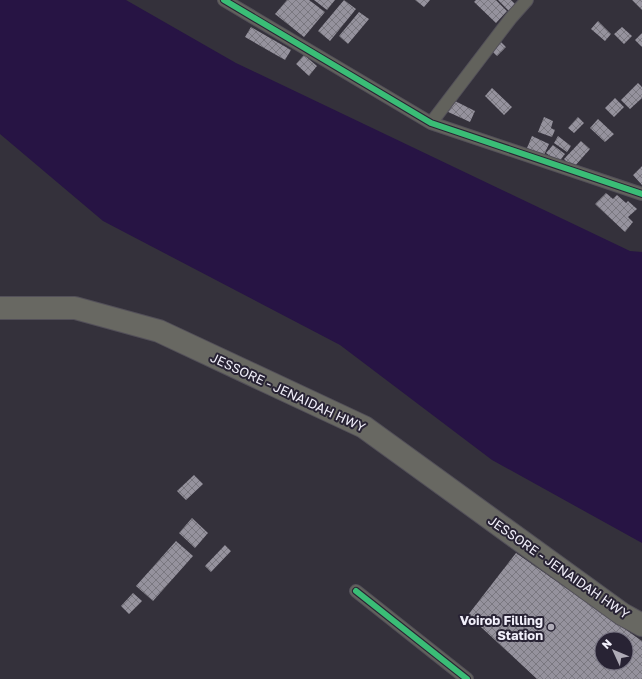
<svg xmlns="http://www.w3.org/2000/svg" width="642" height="679" viewBox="0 0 642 679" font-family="'Golos Text',sans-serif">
	<defs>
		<pattern id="building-cross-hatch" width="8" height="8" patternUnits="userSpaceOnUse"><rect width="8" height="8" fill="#95929d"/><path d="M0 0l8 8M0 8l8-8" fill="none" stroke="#7a7880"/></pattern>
	</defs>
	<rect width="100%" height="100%" fill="#34313b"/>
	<path fill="#271444" d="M0,0H126L236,63L630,251L642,252V543L492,460L340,345L103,221L0,134Z"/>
	<path fill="url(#building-cross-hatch)" fill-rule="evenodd" d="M287,0H309L325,12L304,37L275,14Z
		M314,0H335L327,10Z
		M344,0L356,9L330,41L318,31Z
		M415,0H430L424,7Z
		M476,0H496L507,11L496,23L474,2Z
		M498,0H511L516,5L510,12Z
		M632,0H642V10Z
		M359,12L369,19L348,44L339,36Z
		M598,21L611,34L605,41L591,29Z
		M251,27L291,50L285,60L245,37Z
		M622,27L632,36L624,44L614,34Z
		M642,33V47L635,40Z
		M499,40L506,47L497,56L490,49Z
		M304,55L317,66L309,76L296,64Z
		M638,83L642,87V98L630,109L621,100Z
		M492,88L512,107L504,115L485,96Z
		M615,98L624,107L614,117L605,108Z
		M451,99L475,111L470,122L446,111Z
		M544,117L553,121L551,128L555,130L552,137L538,132Z
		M578,117L584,123L574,133L568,128Z
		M598,119L614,134L605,142L590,128Z
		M532,136L549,144L544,155L527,148Z
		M558,136L571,146L567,152L554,143Z
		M581,141L590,149L573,168L564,159Z
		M553,145L565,154L559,162L546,153Z
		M642,166V185L633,175Z
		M606,193L613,199L617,195L626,203L628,201L637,209L628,217L633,222L625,232L595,204Z
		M194,475L203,484L186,500L177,491Z
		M192,518L208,533L195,548L179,533Z
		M176,541L193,556L153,601L136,586Z
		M225,545L231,551L211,572L205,566Z
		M516,553L642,641V679H537L468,615ZM602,639H626V663H602Z
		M133,593L142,601L129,614L121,606Z"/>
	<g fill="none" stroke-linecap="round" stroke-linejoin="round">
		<defs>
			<path id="street" d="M224,0L431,123L642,194
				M431,123L511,18L527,0
				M356,591L467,679"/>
			<path id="highway" d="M0,308H75L159,331L364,427L622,614L642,625"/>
		</defs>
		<use href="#street" stroke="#535059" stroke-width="14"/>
		<use href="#highway" stroke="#535059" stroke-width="24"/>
		<use href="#street" stroke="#62625c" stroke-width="12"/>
		<use href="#highway" stroke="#686862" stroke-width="22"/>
		<defs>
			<path id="cycleway" d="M224,0L431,123L642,194
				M356,591L467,679"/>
		</defs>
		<use href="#cycleway" stroke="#282334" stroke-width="8"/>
		<use href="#cycleway" stroke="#3abd76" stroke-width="6"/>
	</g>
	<circle fill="#afacb7" stroke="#282334" stroke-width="1.5" cx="551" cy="627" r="4"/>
	<g text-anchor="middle" stroke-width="4" stroke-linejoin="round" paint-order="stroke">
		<g font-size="13" fill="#f1effa" stroke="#282334">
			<text transform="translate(288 392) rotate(25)" y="5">JESSORE - JENAIDAH HWY</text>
			<text transform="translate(559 567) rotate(35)" y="5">JESSORE - JENAIDAH HWY</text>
		</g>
		<g font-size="13" font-weight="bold" fill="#f1effa" stroke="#282334" text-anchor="end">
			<text x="543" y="625">Voirob Filling<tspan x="543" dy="15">Station</tspan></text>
		</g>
	</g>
	<g transform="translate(614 651) rotate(314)"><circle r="19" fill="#282334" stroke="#787583"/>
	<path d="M0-3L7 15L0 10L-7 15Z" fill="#afacb7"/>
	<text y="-6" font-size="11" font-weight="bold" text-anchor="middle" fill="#f1effa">N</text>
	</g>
</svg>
